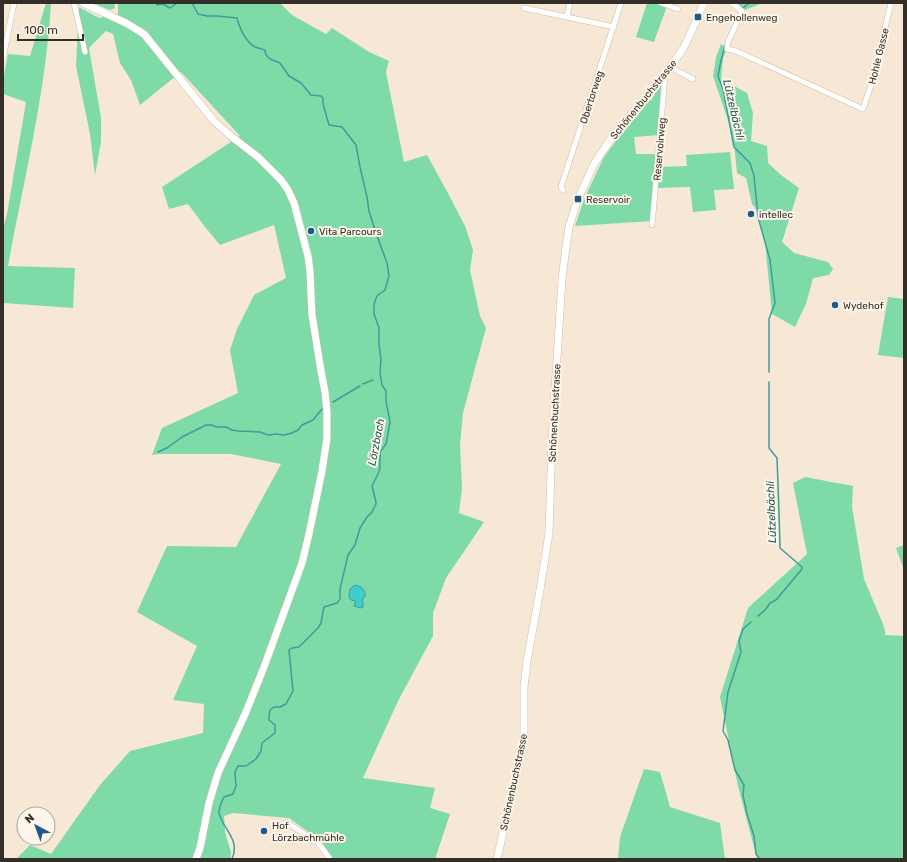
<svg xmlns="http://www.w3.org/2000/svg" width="907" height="862" viewBox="0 0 907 862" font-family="Rubik,sans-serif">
	<rect width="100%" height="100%" fill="#f6e8d5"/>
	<path fill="#7edba8" d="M46,3H51C46,92 24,179 8,266L75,268L73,308L3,303V229L7,214L26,102L3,94V81L8,54L30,56Z
		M93,3H114L115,8L110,10Z
		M118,3H280L292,15L326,34L332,28L369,52L389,61L386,72L404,162L427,155L450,197L465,226L473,250L470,270L480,316L486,328L463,413L460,445L462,488L459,513L484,522L446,578L433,613V636L398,701L363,778L435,788L430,808L450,814L435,859H332L321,841L289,818L233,813L224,816L225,832L231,852V859H16L30,845L51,854L100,785L130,751L203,733L204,704L173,700L197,646L137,612L167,546L236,547L281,464L231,454H160L152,455L162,428L238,393L230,350L237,329L254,295L286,278L274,225L220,245L205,227L188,204L169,209L162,187L240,136L181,72L140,105L131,80L120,63L113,34L106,31L89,48L101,118V142L95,175L90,134L76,66L79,7L99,18L118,14Z
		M647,3H656L667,6L654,42L636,37Z
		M738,3H763L742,11L736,5Z
		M721,44L727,49L723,58L721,79L747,93L753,113L751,141L767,146L768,163L781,175L799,188L782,242L794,253L828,262L833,269L829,275L813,278L806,304L795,327L772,314L765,242L757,210L752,204L746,178L737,173L734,144L730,126L713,76L716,57Z
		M662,81L660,135L634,137L636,154H658L657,167L687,166L686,155L730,152L734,189L714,190L716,210L693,212L690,187L655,188L652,221L575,226L585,197L604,157L648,98L651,101L657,89Z
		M888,297L904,299V358L878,355Z
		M805,477L853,486L852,507L864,579L883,624L885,630V635L904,636V859H757L738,786L720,697L748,608L807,554L793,483Z
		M904,545V570L896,548Z
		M644,769L660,772L670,807L720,823L725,859H618L620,837Z"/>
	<path fill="#40cdce" stroke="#3c9d9c" d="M355,585L361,587L365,592V596L362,600L363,602V607L361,608L354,606L356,601L351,600L349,597L350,589Z"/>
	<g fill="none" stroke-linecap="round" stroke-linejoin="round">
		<path stroke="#3c9d9c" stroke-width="1.5" d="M156,3L157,5L163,4L170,8L177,3
			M192,3L198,14L207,16H217L237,18C240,29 245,41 255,47C258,48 262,49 265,50L266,55L270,59L280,63L289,76L301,83L311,95L321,96L323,98V104L329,125L342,127L356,145L360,167L367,197L369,211L375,230L387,263L389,276L385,290L377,296L374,304V314L379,328V345L381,359L380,373L382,385L386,391V401L390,422L386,444L380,452V468L378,474L372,486L376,502V504L372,512L367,517L360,528L355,545L348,555L340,589V599L337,603L324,607L321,623L318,628L299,647L292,648L289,650L293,691L286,704L280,707H274L270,710L269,716V720L275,725V733L262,743L261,751L256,759L246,766H238L235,772L236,786L233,794L224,797C222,801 219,807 219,812C219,815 221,818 222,821C229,834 239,843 232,859
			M743,8L749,3
			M725,45L720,65L718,76L723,89L734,147L750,163L754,176L758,217L770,260L775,303L769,319V372
			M363,384L373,380
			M333,402L360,386
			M158,452L167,448L182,437L206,425H211L217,427H226L232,430L238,431L260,432L268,435L277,434L284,435L292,433L298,430L302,425L313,420L322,409
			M758,616L766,609L770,603L776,600L802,569V567L780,548L779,512L777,458L769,448V382
			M751,622L743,629L739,641L741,652L728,692L723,731L728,740L735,770L744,785L743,795L747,814L754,836L756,854L760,859"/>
		<defs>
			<path id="street" d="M74,3L85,52
				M661,3L678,9
				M732,3L742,11L728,42L727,49L736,51L863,109L872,82L891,3
				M524,8L614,27
				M567,16L570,3
				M3,58L14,3
				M670,67L693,79
				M563,190L561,187L621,3
				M652,225L660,135L665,74
				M286,822L317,842L323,849L330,859"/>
			<path id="secondary" d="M83,3L126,23L144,34L214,121L232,137L258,157L281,180L288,190L294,203L308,256L310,271L312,315L321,371L325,392L327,412V438L322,471L309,534L302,563L264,667L246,712L218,773L209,803L200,848L196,859
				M497,859L522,749L524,733V687L527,661L540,590L549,533L552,439L562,279L566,247L569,227L578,199L594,164L612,137L665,74L683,49L692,30L704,3"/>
		</defs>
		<use href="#street" stroke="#ccbeac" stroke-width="6"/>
		<use href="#secondary" stroke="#ccbeac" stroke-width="8"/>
		<use href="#street" stroke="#fff" stroke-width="5"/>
		<use href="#secondary" stroke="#fff" stroke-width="7"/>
	</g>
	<g fill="#1a5a8f" stroke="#fff6eb" stroke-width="1.5">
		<rect x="694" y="13" width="8" height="8" rx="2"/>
		<rect x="574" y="195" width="8" height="8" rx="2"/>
		<circle cx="751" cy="214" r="4"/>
		<circle cx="311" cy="231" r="4"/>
		<circle cx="835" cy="305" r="4"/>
		<circle cx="264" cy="831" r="4"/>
	</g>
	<g text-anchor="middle" stroke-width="4" stroke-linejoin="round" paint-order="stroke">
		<g font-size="10" fill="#332e27" stroke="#fff6eb" text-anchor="start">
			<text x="706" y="21">Engehollenweg</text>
			<text x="586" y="203">Reservoir</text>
			<text x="759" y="218">intellec</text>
			<text x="319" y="235">Vita Parcours</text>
			<text x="843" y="309">Wydehof</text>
			<text x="272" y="829">Hof<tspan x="272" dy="12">Lörzbachmühle</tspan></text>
		</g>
		<g font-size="10" fill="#332e27" stroke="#fff6eb">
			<text transform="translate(878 56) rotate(-76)" y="4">Hohle Gasse</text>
			<text transform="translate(591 97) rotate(-72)" y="4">Obertorweg</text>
			<text transform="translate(643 99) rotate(-51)" y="4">Schönenbuchstrasse</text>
			<text transform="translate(659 149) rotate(-85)" y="4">Reservoirweg</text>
			<text transform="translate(554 413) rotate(-87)" y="4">Schönenbuchstrasse</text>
			<text transform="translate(513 782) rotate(-78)" y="4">Schönenbuchstrasse</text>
		</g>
		<g font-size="11" font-style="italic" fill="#1f5959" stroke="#fff6eb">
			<text transform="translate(734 110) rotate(77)" y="4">Lützelbächli</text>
			<text transform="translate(376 442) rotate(-79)" y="4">Lörzbach</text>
			<text transform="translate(771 512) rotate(-92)" y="4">Lützelbächli</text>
		</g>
	</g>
	<rect width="907" height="862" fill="none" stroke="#332e27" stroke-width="8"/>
	<g transform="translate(36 826) rotate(319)"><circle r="19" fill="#fff6eb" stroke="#ada69d"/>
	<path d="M0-3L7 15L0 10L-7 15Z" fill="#1a5a8f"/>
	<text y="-6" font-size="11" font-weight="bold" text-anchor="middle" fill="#332e27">N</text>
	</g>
	<path d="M18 34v6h65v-6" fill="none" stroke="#332e27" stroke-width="2"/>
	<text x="24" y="34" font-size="12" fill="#332e27" stroke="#fff6eb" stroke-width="3" paint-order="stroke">100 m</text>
</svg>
